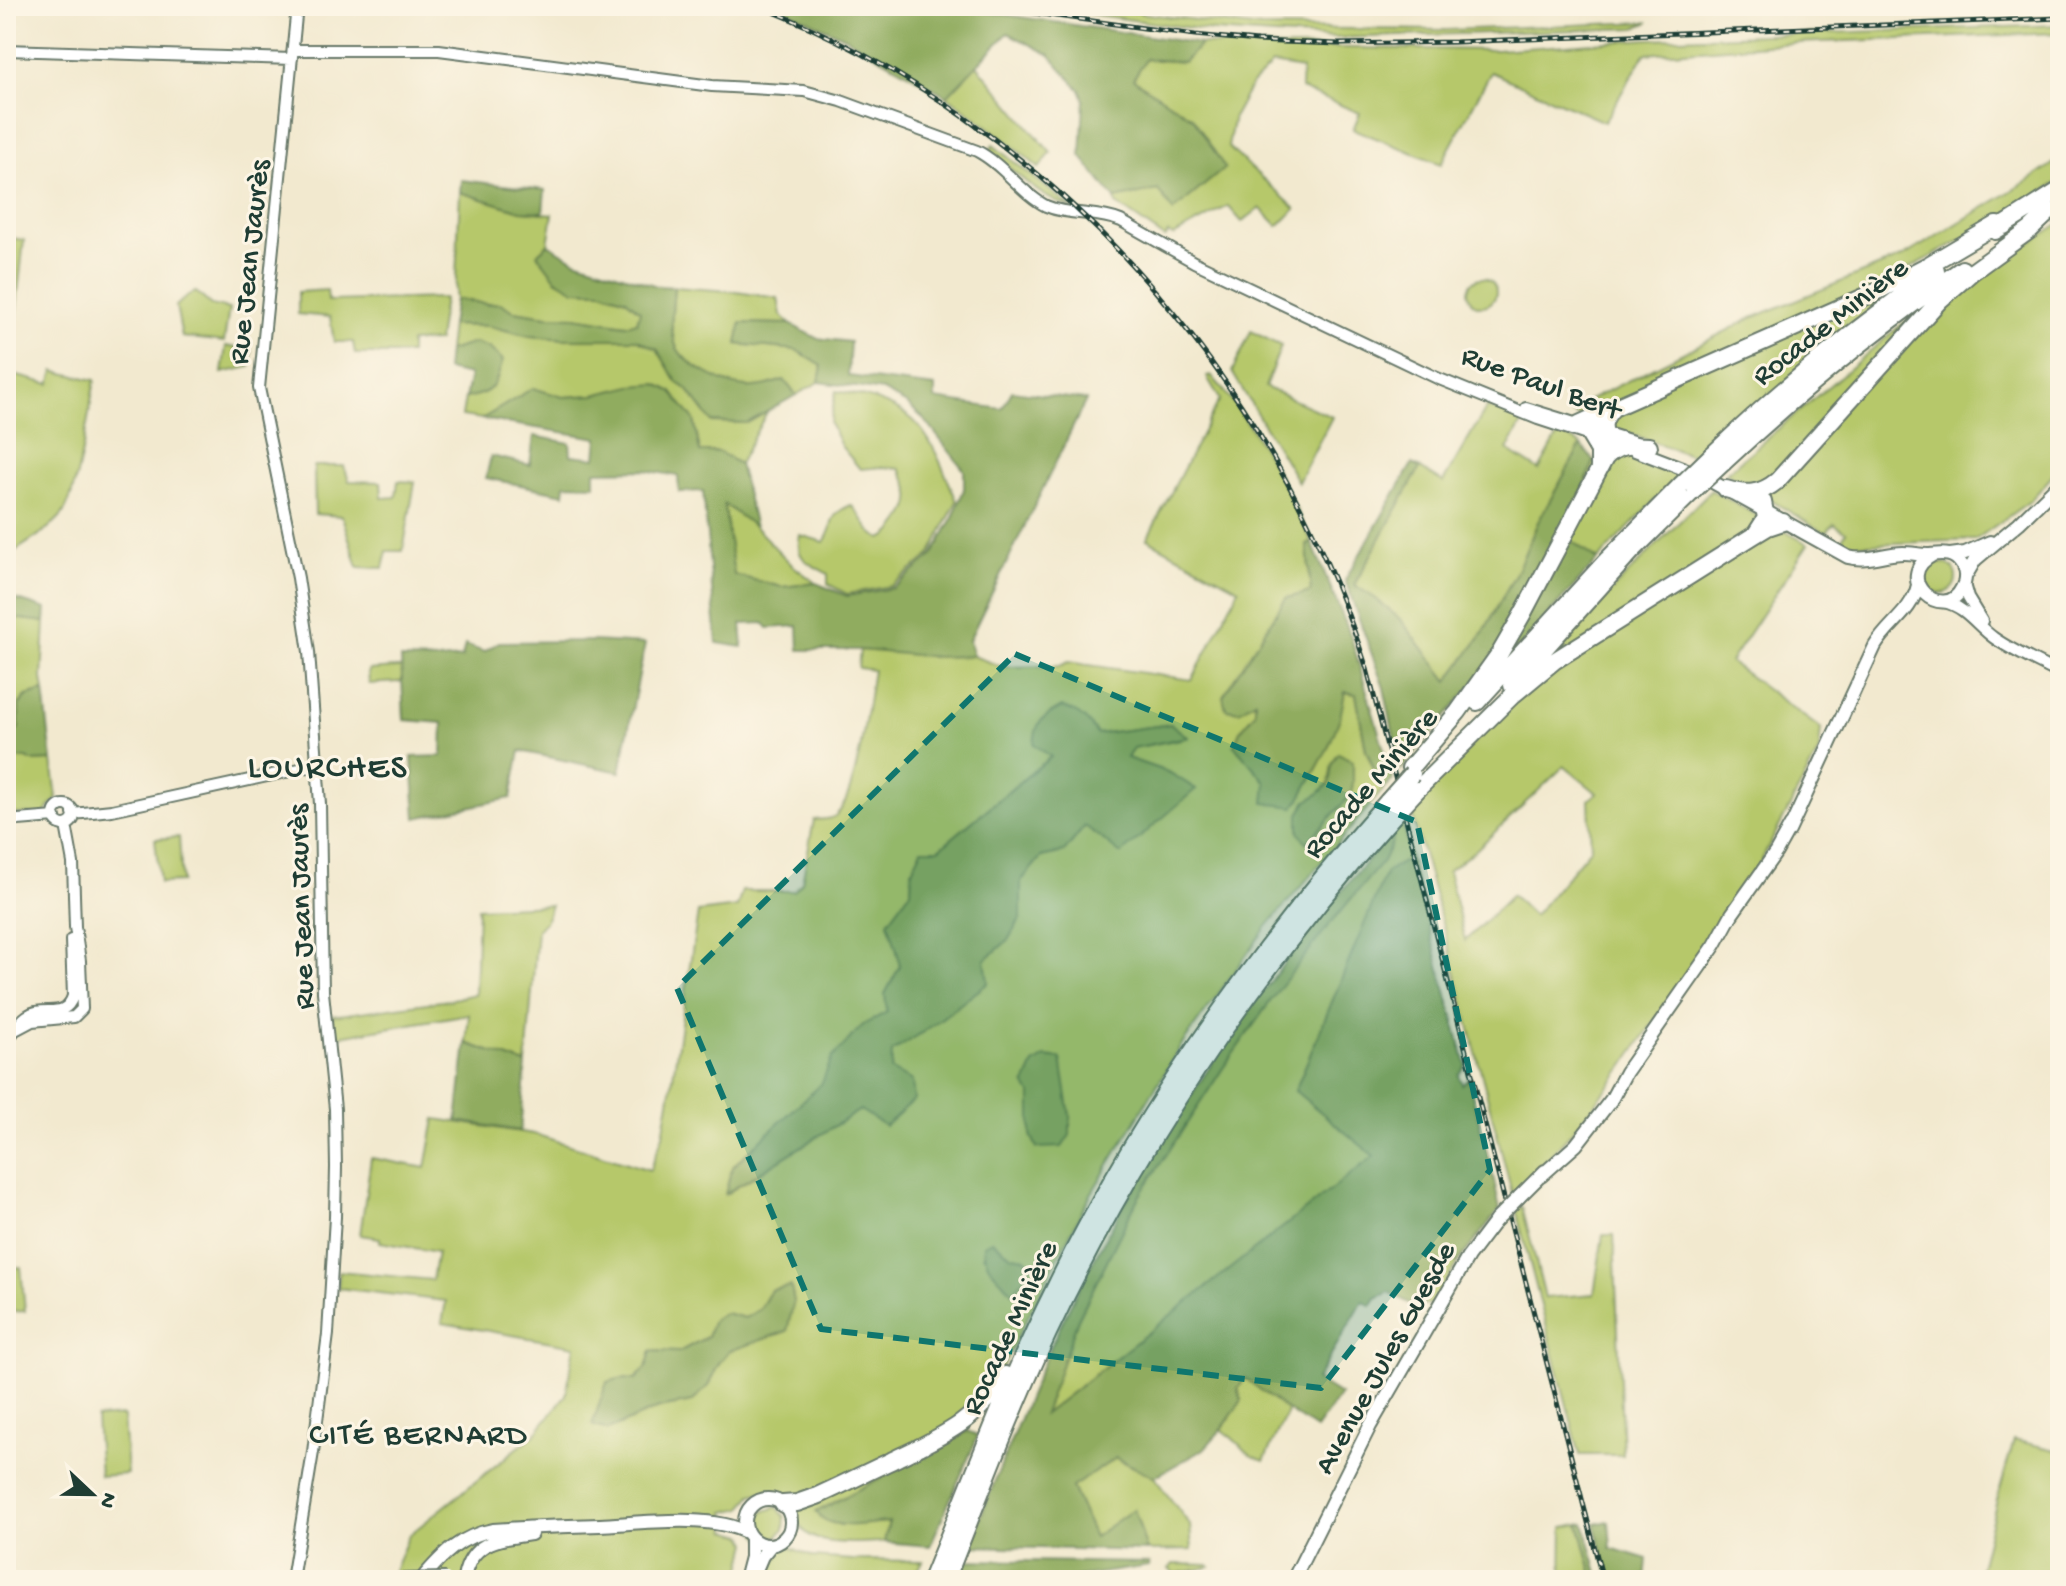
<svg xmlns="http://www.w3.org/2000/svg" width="2066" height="1586" viewBox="0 0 2066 1586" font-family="'Gochi Hand',sans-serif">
	<rect width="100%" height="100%" fill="#fcf5e5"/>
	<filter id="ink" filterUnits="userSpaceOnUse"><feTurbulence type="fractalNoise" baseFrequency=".0125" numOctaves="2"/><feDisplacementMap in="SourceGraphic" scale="16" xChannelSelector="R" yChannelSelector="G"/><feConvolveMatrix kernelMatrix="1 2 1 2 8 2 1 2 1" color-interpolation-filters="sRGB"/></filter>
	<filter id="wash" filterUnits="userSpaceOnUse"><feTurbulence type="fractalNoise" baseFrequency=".006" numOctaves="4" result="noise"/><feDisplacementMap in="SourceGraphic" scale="32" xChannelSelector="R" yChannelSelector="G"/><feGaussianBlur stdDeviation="1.8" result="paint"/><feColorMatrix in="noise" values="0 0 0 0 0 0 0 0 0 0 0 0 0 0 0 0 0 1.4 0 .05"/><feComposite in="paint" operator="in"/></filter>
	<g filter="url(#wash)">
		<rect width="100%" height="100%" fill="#f2e9cf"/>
		<path fill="#b6c86b" stroke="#6a8250" stroke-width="2" fill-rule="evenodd" d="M1031,6H1140V13L1261,28L1447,30L1649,22L1635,28L1337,38L1274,35L1213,31Z
			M2060,25V33L1793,43L1645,54L1604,122L1491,72L1441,164L1353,129L1360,113L1301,89L1302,69L1272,64L1251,85L1234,116L1228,147L1296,209L1278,226L1260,208L1242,222L1228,206L1173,236L1168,233L1165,238L1116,204L1115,199L1158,190L1173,211L1193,118L1133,79L1146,59L1184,62L1201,44L1281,47L1497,50L1647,39Z
			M976,64L1051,153L1039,168L1002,137L947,96Z
			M993,145L1072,208C1037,197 1018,173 989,152Z
			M2060,159V181L1983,228L1885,282L1891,294L1698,458L1609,426L1578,416L1568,411L1752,318L1902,257L2031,179Z
			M460,192L521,211L553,214L548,244L537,254L575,290L602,291L626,299L640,311L637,323L626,325L575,317L547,316L514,311L500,303L487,304L455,299Z
			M2060,223V467L2030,501L1975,540L1845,545L1840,542L1846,532L1834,524L1824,535L1818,529L1726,473L1902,324L1981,275Z
			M6,237L24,240L9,374L50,384L54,371L95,380C89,409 78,494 62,515C47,532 25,544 6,557Z
			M1468 292a14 14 0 1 1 28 0a14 14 0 1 1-28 0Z
			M674,287L729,291L778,298L781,315L790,324L741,323L737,344L796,350L822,366L819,382L796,395L784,380C772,384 760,388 747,387C726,386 681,364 675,343C669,325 673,305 674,287Z
			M327,290L328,301L444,298L438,341L410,342V354H355L353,342H334L330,317L298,314V292Z
			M196,292L211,305L229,309L224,342L182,337L176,306L188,295Z
			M451,325L488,326L530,336L565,339H636L657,349L677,382L687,389L712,422L747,423L767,412L739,464L719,452H700L694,420L632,386L594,395L563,397L533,388L482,419L462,416L465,398C493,394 495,386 503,360L475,343L448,351Z
			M1251,331L1281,346L1265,387L1332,417L1298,482L1232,372Z
			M226,346L252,351L250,367L222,373Z
			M1211,375C1254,424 1286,485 1312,543L1307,545L1311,592L1255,700V713L1240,731L1235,745L1266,782L1300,799C1321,761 1337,736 1344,692L1356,694L1366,750L1383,790L1268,925L1180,1047L1088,1199L995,1381L969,1413L968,1431L817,1512L840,1525L889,1522L884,1542C860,1542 810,1550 799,1523C790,1502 793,1501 771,1490L752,1495L742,1508L725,1512L727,1530L744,1535L748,1543L739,1580H390L409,1535L535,1434L566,1395L575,1346L442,1323L446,1301L338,1288L339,1271L432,1280L437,1252L380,1242V1238L360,1235L371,1158L426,1168L435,1119L534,1134L650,1170L663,1135L671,1090L698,912L737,907L742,891H794L802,882L814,820C822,819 833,820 838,813C857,794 868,700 873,670L858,668L860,650L973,656L1003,667L1060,666L1068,662L1192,680L1239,589L1147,539L1220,399L1207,377ZM1171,724L1187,738L1133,748L1127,758L1170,773L1195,789L1085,826L1064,852L1041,857L1021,881V918L1008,940L985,960L988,983L926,1030L892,1052L891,1070L860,1110L726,1194L732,1167L822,1083L863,1025L888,1012L885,994L900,966L896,947L888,922L911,891L912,870L939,849L1051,756L1097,734ZM1338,753L1352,761L1299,814L1307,801L1316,796L1329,783L1332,764ZM1060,1059L1070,1116L1031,1135V1094ZM992,1241L1013,1256L1025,1258L983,1256ZM771,1290L787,1331L729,1351L719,1363L708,1386L692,1402L659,1408L608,1430L622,1378L635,1379L646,1368L651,1351L679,1352L707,1337L725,1313L745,1318L760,1309Z
			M836,391C862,395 891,402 912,419C934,439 945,475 957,501L930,555L891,586L847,594L828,584V574C809,563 794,560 800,535L824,542C837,523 825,517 851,505C866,517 862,530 882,539C891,535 895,528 901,520C916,501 911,489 900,469L883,467L860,469L841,446L830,423Z
			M1487,407L1524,420L1507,450L1539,470L1560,432L1581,445L1538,522L1518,569L1482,635L1448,681L1401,620L1354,585L1420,468L1443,482Z
			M1626,453L1681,473L1598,560L1560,533L1594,461Z
			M314,466H344L349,481L381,482L382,498L396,497L398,481L415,482L403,551H387L383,568L358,567L342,516L315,514Z
			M1711,490L1808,544L1730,662L1821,729L1819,751L1758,867L1741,894L1621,1070L1585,1117L1513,1197L1451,955L1411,810L1489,726L1545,658ZM1564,766L1597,793L1589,800L1591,848L1534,916L1512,895L1465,941L1448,871L1477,849Z
			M724,503L755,527L792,565L816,583L782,587L733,575Z
			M1926 578a15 15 0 1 1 30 0a15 15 0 1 1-30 0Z
			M13,618L45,622L42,678L44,691L26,696L19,705V728L14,733H6V629Z
			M426,666L427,680L369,684L368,670Z
			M27,758L31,761L52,760L57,798L44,814H6V759Z
			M1402,821L1410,858L1386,872L1295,1091L1375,1156L1043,1415L1078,1319L1138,1198L1223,1068L1279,989L1329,925L1383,861L1392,842L1394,830Z
			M179,837L182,882L160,883L155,839Z
			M551,905L545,922L537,930L526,1064L466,1043L469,1014L334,1037L331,1016L449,1000L475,994L478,908Z
			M1522,1206L1545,1298L1594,1294L1603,1235H1614L1623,1455H1580L1516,1210Z
			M1449,1256L1457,1263L1433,1305L1421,1304Z
			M21,1267L25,1311L6,1312V1268Z
			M1245,1378L1288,1410L1264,1461L1252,1456L1222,1429L1242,1400L1238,1389Z
			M123,1416L127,1474L100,1476L96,1418Z
			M2014,1440L2060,1451V1580H1977L1998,1496Z
			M1116,1458L1154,1477L1190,1525L1192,1550L1147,1551L1134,1509L1094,1538L1072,1487Z
			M777,1507L785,1517L784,1530L774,1539L761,1538L752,1528L753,1515Z
			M1579,1524L1593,1576L1589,1580H1562L1563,1527Z
			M785,1545L813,1557L853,1560L923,1561L913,1580H757C763,1565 767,1549 785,1545Z
			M1173,1564L1209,1565L1210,1567L1174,1574L1169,1569Z"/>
		<path fill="#90ac5f" stroke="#58744a" stroke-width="2" d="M777,6H947L1201,44L1184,62L1146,59L1133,79L1193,118L1225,168L1173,211L1158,190L1115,199L1081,156L1084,100L1081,91L1049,54L1008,33L947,96L846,38Z
			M461,180L545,190L543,212L521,211L460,192Z
			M548,244L575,260L657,286L674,287C673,305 669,325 675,343C681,364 726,386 747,387C760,388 772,384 784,380L796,395L747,423L712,422L687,389L677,382L657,349L636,339H565L530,336L488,326L451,325L455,299L487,304L500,303L514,311L547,316L575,317L626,325L637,322L640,311L626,299L602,291L575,290L556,279L537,254Z
			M741,323L790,324L816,338L850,342L848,376L935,387V399L1002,409L1012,391L1086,400L969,640L973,656L937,657L860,650H799L798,626L768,628L764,623L741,624L743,647L717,643L703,491L679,492L678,476L645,470L595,471V485L565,484L564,494L486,478L491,456L530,465L534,436L570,443L571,455L596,458L598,438L482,419L533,388L563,397L594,395L632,386L657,384L671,391L694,420L700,452H719L739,464L755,527L724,504L734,575L782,587L816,583L847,596L893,588L932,556L952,520L964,489V470L924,419L907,404L883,391L819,382L822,366L796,350L737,344Z
			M475,343L489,348L503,360C495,386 493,394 465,398L470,375L446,370L448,351Z
			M1581,445L1594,461L1583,490L1560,533L1598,560L1511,656L1499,647L1472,685L1401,770L1384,688L1345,580L1412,464L1420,468L1354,585L1375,598L1401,620L1448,681L1482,635L1518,569L1538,522Z
			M1312,543L1350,634L1393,780L1383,790L1366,750L1356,694L1345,692L1340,718L1328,748L1300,799L1294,807L1264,803L1266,782L1234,745L1240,731L1255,713V701L1239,711L1226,709L1223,696L1286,598L1311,592L1307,545Z
			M6,596L46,609L45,622L13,618L6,629Z
			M592,641L645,644L620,772L520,751L511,798L416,818L412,757L442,756L443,723L404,720L401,659L438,660L462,658L465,645L484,652L499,642Z
			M44,691L52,760L31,761L27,758L6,759V733H14L19,728V705L27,696Z
			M1062,707C1079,712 1087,719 1097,734L1171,724L1188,737L1133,748L1127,758L1170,773L1196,789L1121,854L1085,826L1064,852L1041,857L1021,881V917L1008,940L985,960L988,983L926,1030L892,1052L891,1070L912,1081L914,1100L885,1126L860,1110L725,1194L732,1167L822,1083L832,1058L863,1025L887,1012L885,994L900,966L896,947L888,922L911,891L912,870L922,849H939L1051,757L1034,744C1036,720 1042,718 1062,707Z
			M1338,753L1353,761V783L1351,795L1307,843L1299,833V814L1307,801L1316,796L1329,784L1332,764Z
			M1394,830L1392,842L1383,861L1329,925L1279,989L1223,1068L1138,1198L1078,1319L1044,1414L1374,1156L1295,1091L1386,872L1410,858L1466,1065L1459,1075L1462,1084L1468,1078L1492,1171L1500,1209L1457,1263L1449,1257L1421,1304L1412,1305L1389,1292L1376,1298L1371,1306L1363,1301L1316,1380L1340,1395L1316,1429L1281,1406L1245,1378L1238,1389L1242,1400L1222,1429L1204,1449L1154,1477L1116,1458L1072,1487L1094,1537L1134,1509L1147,1551L969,1546C1005,1456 1039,1364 1084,1278C1168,1117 1273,966 1394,830Z
			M466,1043L526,1064L520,1131L457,1121Z
			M1045,1057L1061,1059L1070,1116V1135L1062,1147L1037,1148L1031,1135V1094L1025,1084L1034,1064Z
			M992,1241L1012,1256L1025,1258L1033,1264L1014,1293C1000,1279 982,1265 984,1245Z
			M791,1286L794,1301L787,1331L729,1351L719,1363L708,1386L692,1402L659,1408L608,1430L592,1425L607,1382L622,1378L636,1379L646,1368L651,1351L679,1352L707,1337L713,1320L725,1313L745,1318L760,1309L771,1290Z
			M968,1431L978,1436L930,1546L884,1542L889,1522C867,1523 830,1533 816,1512Z
			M1609,1521L1611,1548L1647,1559L1645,1580H1610L1595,1524Z
			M1584,1523L1600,1580H1589L1593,1575L1579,1524Z
			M966,1560L1149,1563V1566L1054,1580H959Z"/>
	</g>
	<g filter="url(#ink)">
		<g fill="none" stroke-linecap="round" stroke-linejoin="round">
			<defs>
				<path id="minor" d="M6,50L292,59
					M293,50H439L712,86L804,91L841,101L977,151C1004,165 1022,194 1046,206C1069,216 1097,211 1121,221L1194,262L1437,378L1538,419L1593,437
					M1526,408L1636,442
					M1964,584L1968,598L1982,621
					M1944,602C1966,607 1976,625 1994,638C2014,652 2038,662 2060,674
					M54 815a10 10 0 1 1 20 0a10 10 0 1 1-20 0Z
					M73,814L112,810L318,765
					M6,821L55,817
					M15,1030L32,1021L74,1017L82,1009L80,961L75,927L73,863L66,825
					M6,1043C12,1035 18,1022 27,1016C43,1004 65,1021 73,996L71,940
					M292,1580L313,1452L328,1334L335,1217L336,1167L335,1109L323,992L320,804L309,652L298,578L259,388L297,6
					M375,1580L399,1579"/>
				<path id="major" d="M1635,450L1700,475L1848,557C1868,562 1884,553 1903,553C1912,553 1920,555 1928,555C1941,554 1953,551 1962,565C1966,572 1966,581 1962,588C1944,625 1890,577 1933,555
					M1950,555L1965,553L1990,542
					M1965,577L1975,560L2019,523L2060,483
					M1789,831L1875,646C1888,624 1912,612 1918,585
					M1541,1176L1576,1145L1611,1100L1626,1072L1715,945L1732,914L1776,852L1791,825
					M1519,1197L1545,1171
					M745 1522a23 23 0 1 1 46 0a23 23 0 1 1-46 0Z
					M753,1577L762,1556L771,1545
					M464,1578C471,1541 498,1539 531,1534
					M421,1580C442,1555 460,1536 493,1530C529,1527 564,1526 600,1525C641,1523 712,1513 748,1533
					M745,1580L751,1557V1538
					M1293,1580L1370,1426L1468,1257L1496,1220"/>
				<path id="highway" d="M1995,231L2060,190
					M1579,424L1612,409
					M1590,436L1599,451V468
					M1611,442C1600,429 1602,420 1613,408L1880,290L1930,264L1996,225L2004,226
					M1712,455C1782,388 1857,327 1936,271
					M1724,462C1799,392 1877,327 1962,269
					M1726,489C1746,495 1760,495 1777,481L1940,300L1972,272L2030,230L2050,211
					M1757,532L1766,518L1763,502
					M1512,685L1633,550L1695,489
					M1477,702L1608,559L1681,485
					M1410,768L1458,712L1500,653L1522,615L1605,458C1618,444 1631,445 1649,446
					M1417,790L1513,695L1554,661L1753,536L1768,527L1783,522
					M783,1504L797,1503L817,1496C842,1485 867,1472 891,1461C938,1438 978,1422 1005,1375
					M931,1580C971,1483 1007,1384 1054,1290C1141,1111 1257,949 1388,801
					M946,1580C979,1497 1010,1414 1048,1333C1137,1144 1255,971 1394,815"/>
			</defs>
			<use href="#minor" stroke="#69796a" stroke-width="14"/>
			<use href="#major" stroke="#69796a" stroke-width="16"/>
			<use href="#highway" stroke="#69796a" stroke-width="20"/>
			<use href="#minor" stroke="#fff" stroke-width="10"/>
			<use href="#major" stroke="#fff" stroke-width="12"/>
			<use href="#highway" stroke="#fff" stroke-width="16"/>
			<defs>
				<path id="rail" d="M759,6C1049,120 1273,375 1367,669L1603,1580
					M983,6L1195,35L1257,41L1339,44L1455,42L2060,18"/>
			</defs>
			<use href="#rail" stroke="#1f3d34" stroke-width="5"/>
			<use href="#rail" stroke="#fcf5e5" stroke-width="2" stroke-dasharray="6" stroke-linecap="butt"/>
			<defs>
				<path id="minor-bridge" d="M399,1579L446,1578"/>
				<path id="major-bridge" d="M1496,1220L1519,1197"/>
				<path id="highway-bridge" d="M1681,485L1712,455
					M1695,489L1724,462
					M1388,801L1412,774
					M1394,815L1417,790"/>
			</defs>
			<use href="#minor-bridge" stroke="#69796a" stroke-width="14" stroke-linecap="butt"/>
			<use href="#major-bridge" stroke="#69796a" stroke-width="16" stroke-linecap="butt"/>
			<use href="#highway-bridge" stroke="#69796a" stroke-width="20" stroke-linecap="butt"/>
			<use href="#minor-bridge" stroke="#fff" stroke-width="10"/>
			<use href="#major-bridge" stroke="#fff" stroke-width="12"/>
			<use href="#highway-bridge" stroke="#fff" stroke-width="16"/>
		</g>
	</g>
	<path fill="#0f766e" fill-opacity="0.2" stroke="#0f766e" stroke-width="6" stroke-dasharray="16 10" stroke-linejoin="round" d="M1015,654L1417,822L1490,1170L1321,1388L821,1329L677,988Z"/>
	<g text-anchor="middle" stroke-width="6" stroke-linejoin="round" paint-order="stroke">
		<g font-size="30" fill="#1f3d34" stroke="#fcf5e5">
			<text transform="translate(247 262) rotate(-84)" y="10">Rue Jean Jaurès</text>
			<text transform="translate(1829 320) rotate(-38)" y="10">Rocade Minière</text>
			<text transform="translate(1542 381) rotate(20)" y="10">Rue Paul Bert</text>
			<text transform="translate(1369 782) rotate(-49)" y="10">Rocade Minière</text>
			<text transform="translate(299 907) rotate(-92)" y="10">Rue Jean Jaurès</text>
			<text transform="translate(1008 1327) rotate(-65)" y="10">Rocade Minière</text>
			<text transform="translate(1383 1357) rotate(-61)" y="10">Avenue Jules Guesde</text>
		</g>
		<g font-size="32" letter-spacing="2" fill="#1f3d34" stroke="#fcf5e5">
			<text x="419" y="1443">CITÉ BERNARD</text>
		</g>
		<g font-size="34" letter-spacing="2" fill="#1f3d34" stroke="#fcf5e5">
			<text x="328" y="776">LOURCHES</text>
		</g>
	</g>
	<rect width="2066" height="1586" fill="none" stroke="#fcf5e5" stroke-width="32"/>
	<g transform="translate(92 1494) rotate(112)" stroke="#fcf5e5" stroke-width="6" paint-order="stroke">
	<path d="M0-6L14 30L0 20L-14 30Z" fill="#1f3d34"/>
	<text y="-12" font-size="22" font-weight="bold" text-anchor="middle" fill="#1f3d34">N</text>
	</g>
</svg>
